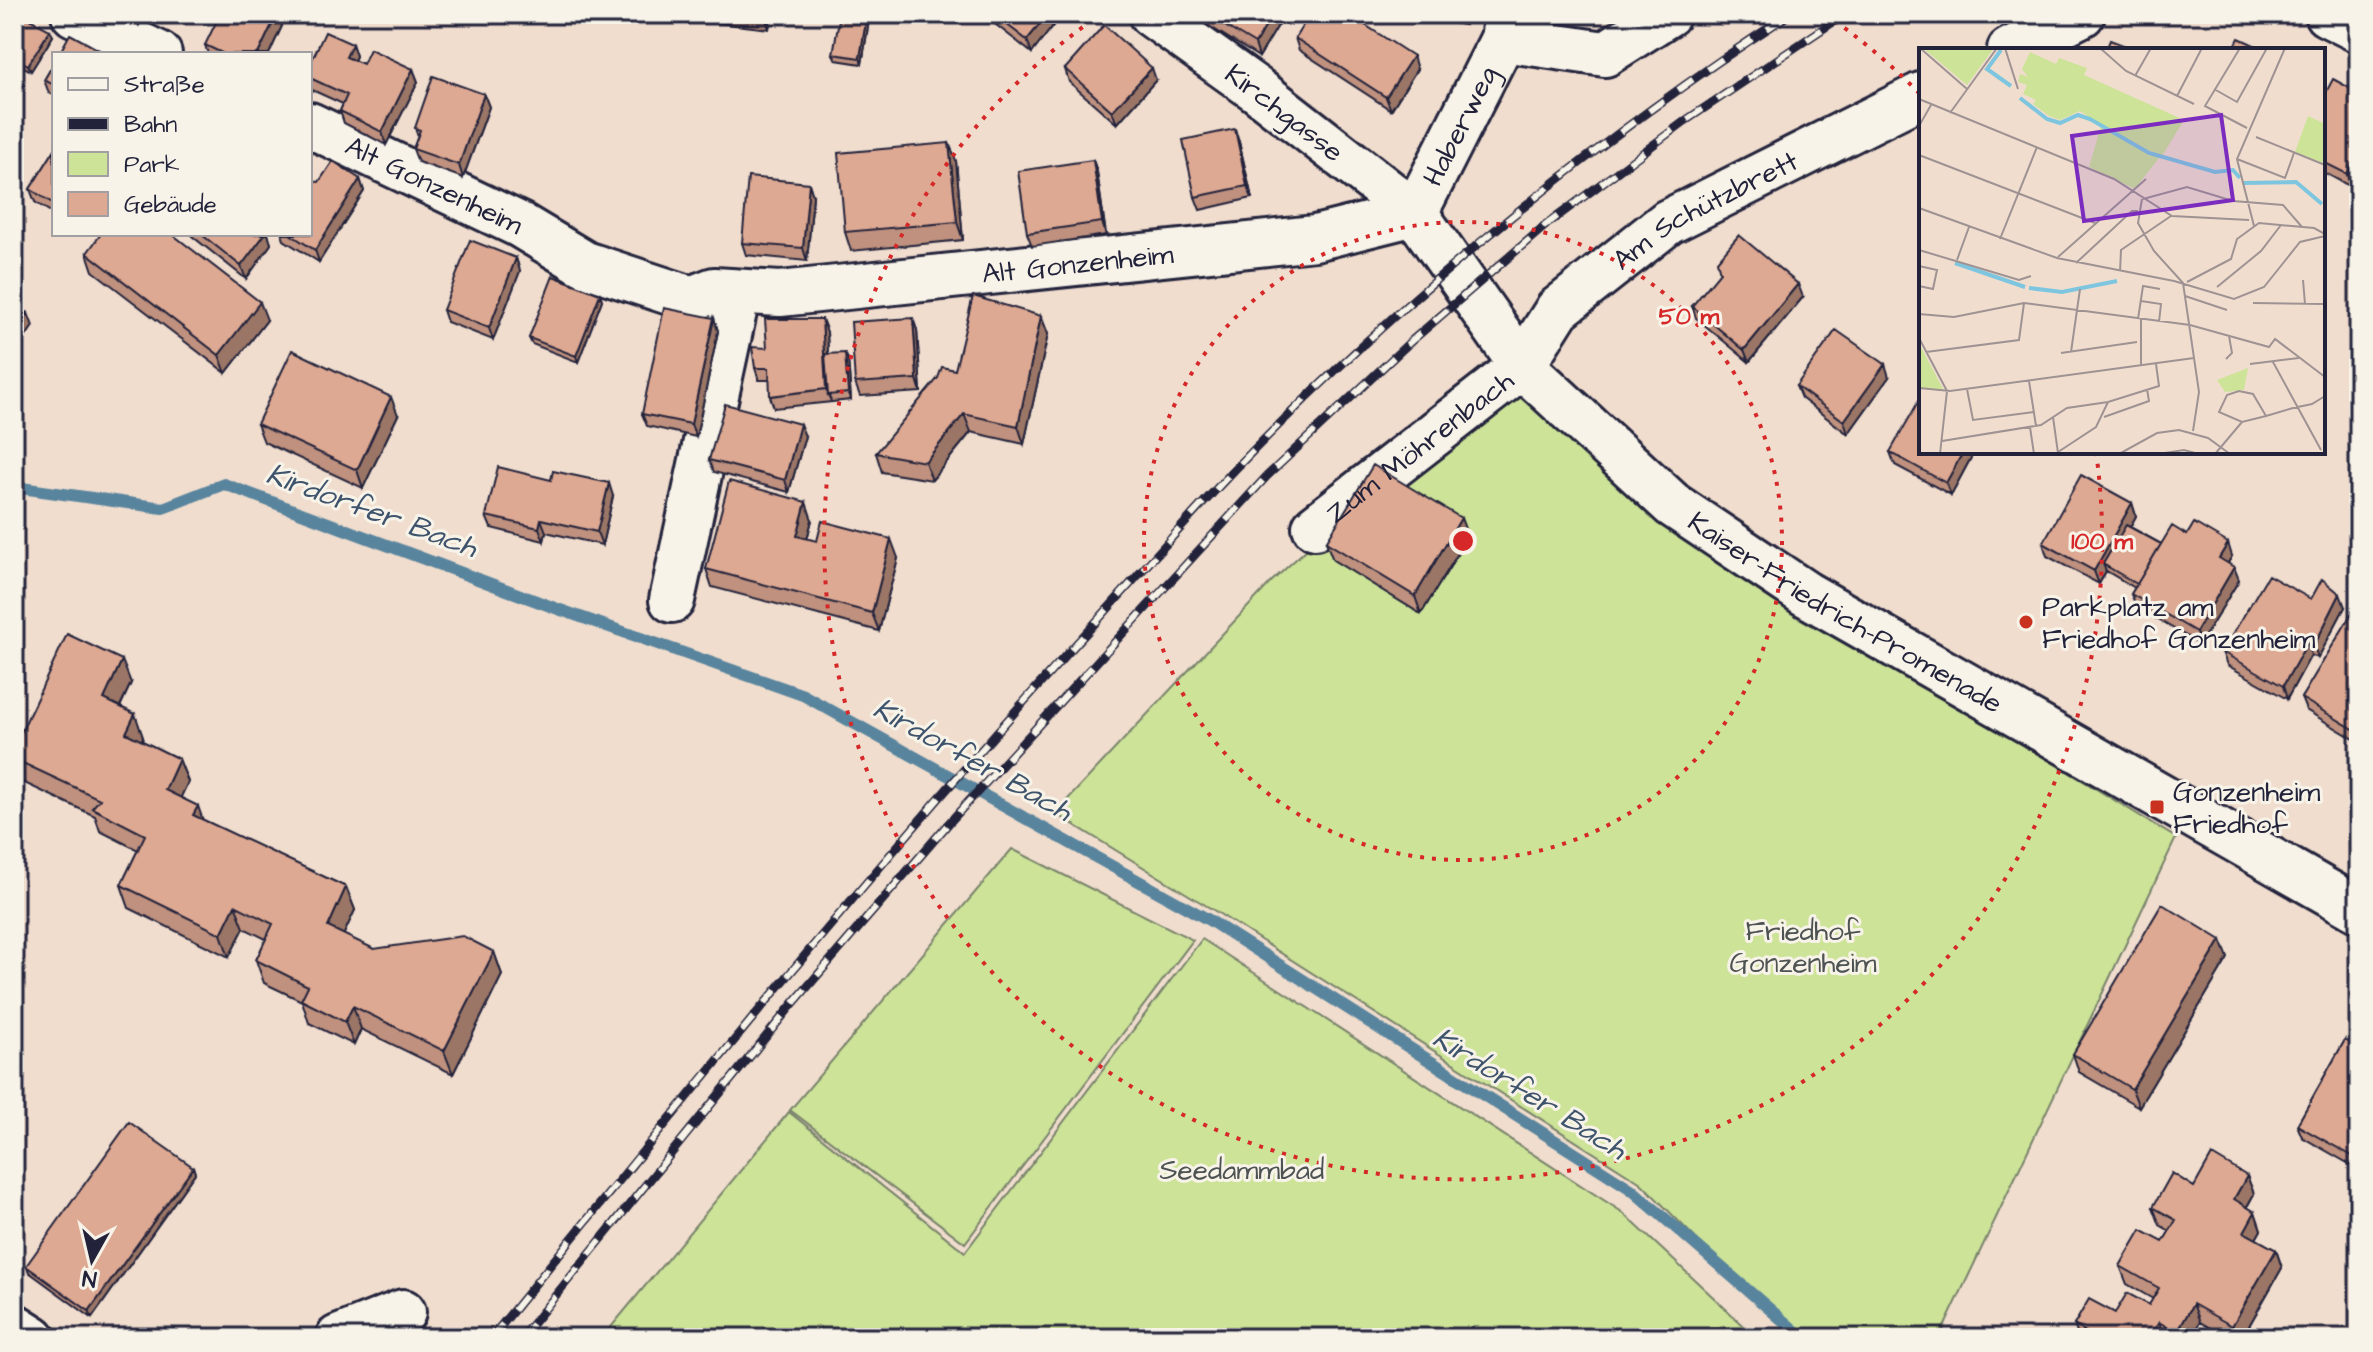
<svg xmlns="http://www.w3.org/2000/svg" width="2373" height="1352" viewBox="0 0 2373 1352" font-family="'Architects Daughter',sans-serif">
	<rect width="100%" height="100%" fill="#f0ddce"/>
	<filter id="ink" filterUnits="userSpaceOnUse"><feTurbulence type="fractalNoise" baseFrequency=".0125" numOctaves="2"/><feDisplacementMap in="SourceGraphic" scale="16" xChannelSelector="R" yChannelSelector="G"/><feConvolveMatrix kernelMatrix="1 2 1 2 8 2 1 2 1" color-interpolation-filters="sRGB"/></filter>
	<g filter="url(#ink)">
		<path fill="#cde398" stroke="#78826a" stroke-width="2" d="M1507,382L1997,728L2176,838L1939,1338H1794L1641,1183L1215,911L1055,813L1272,581L1390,473Z
			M1012,849L1193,940L965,1243L790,1110Z
			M1202,939L1622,1212L1757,1338H602L789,1112L965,1252Z"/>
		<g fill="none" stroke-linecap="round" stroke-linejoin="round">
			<path stroke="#59849d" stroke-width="12" d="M14,487L163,508L224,484L555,608L803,695L1209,920L1631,1189L1803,1338"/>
			<defs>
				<g id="minor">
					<path d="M74,14L159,54"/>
					<path id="s1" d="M1151,14L1256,89L1415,213L1522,366L1673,505L1806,594L2359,910"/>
					<path d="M2327,14L2359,30"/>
					<path d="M1503,39L1605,54L1668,14"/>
					<path d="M2010,50L2082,14"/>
					<path id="s2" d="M310,125L520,225L585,264L691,299L714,290L780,294L1315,238L1415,213"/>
					<path id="s3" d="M1415,213L1503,39L1507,14"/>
					<path id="s4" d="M1315,527L1522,366L1558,309L1668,222L1921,95"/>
					<path d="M672,600L738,293"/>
					<path d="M14,1326L33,1338"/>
					<path d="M338,1338L403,1312"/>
				</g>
			</defs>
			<use href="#minor" stroke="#22223b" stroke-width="50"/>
			<use href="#minor" stroke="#f7f3e8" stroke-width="44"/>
			<defs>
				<path id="rail" d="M491,1338C682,1103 872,868 1076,644C1131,584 1184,522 1240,464C1399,300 1598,138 1790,14
					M521,1338L791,1006L948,824L1267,476L1409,343L1546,225L1685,121L1845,14"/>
			</defs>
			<use href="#rail" stroke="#22223b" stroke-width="9"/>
			<use href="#rail" stroke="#f7f3e8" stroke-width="6" stroke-dasharray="18" stroke-linecap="butt"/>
		</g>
		<path fill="#bf917e" stroke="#22223b" stroke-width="2" d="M14,14L24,16L53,36L31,71L14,62Z
			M117,14H145L139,25Z
			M682,14H771L769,29L684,19Z
			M870,14L862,64L836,60L833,54Z
			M982,14H1062L1032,53Z
			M1198,14H1285L1259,57L1201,21Z
			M1409,14H1466L1465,25L1410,16Z
			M282,26L269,54H208L205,45Z
			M1295,38L1417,69L1391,110L1299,50Z
			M352,44L356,56L354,61L363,64L413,69L418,82L386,145L344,123L340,111L343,104L310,89V64Z
			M54,63V95L49,93L44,80Z
			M1065,69L1156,80L1117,124L1069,82Z
			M484,94L489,107L463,178L418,162L413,149L418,137L415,128Z
			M2323,98L2351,187L2323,172Z
			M1239,142L1252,198L1200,210L1195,197Z
			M949,143L956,161L963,240L851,251L845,232Z
			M54,151V214L35,202L30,189Z
			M1093,160L1097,172L1106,235L1032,246L1027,233Z
			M360,179L364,191L319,262L284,240L282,234H310L319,182Z
			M813,196L807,261L746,255L742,243Z
			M191,234H268L271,244L246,279L192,236Z
			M87,253L267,320L226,373L93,271Z
			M516,258L520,271L493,340L447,322L443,310Z
			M600,294L602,300L578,362L532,344L529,338Z
			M1803,297L1749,362L1696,318L1692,306Z
			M1041,316L1048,334L1024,444L971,432L932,480L882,472L876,453L955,370Z
			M714,318L718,331L696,437L647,426L642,414Z
			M917,330L921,392L860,396L855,383Z
			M827,332L828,354L848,359L851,400L774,408L770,396V380H759L755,368L767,348Z
			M1889,377L1848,434L1801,398L1796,386Z
			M398,415L363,488L264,442L257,424Z
			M805,436L789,492L714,472L709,460Z
			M1890,452H1974L1951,495L1895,465Z
			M613,496L602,545L546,532L544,541L491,528L486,516Z
			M2132,503L2136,516L2130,527L2161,544L2187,535L2232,556L2228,563L2239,580L2200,644L2136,607L2131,594L2135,588L2106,571L2099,584L2047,556L2043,543Z
			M812,520L807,539L898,558L879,631L712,587L706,569Z
			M1468,537L1421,614L1333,560L1326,542Z
			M2311,599L2345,607L2318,658L2311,655L2287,699L2227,665L2222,652Z
			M2359,620V742L2306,710L2301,698Z
			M131,683L120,707L143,737L142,741L179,759L188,782L180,798L203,820L346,887L355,910L343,935L374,949L494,952L502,975L453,1074L361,1029L354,1045L309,1023L302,1001L264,983L256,960L266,939L244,928L229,957L129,908L121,885L138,850L100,831L95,816L18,780L14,770V747Z
			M2228,958L2139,1107L2079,1072L2073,1054Z
			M2345,1040L2358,1169L2302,1137L2297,1125Z
			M193,1167L195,1173L92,1318L29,1272L26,1266Z
			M2247,1176L2254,1194L2247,1207L2255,1212L2261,1230L2256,1239L2276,1250L2282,1268L2242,1338H2228L2200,1322L2191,1338H2079L2074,1325L2115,1313L2149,1305L2153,1299L2127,1284L2120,1266L2163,1242L2170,1231L2160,1225L2153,1207L2194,1187Z"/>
		<path fill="#9b7666" stroke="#22223b" stroke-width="2" d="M14,14H24L27,22L14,44Z
			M136,14H145L139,25Z
			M277,14L282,26L269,54H258Z
			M765,14H771L769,29L765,16Z
			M867,14H870L862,64L860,58Z
			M1048,14H1062L1032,53L1027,40Z
			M1273,14H1285L1259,57L1255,44Z
			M1461,14H1466L1465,25Z
			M50,30L53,36L31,71L28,65Z
			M352,44L356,56L350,70L346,57Z
			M1413,56L1417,69L1391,110L1386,97Z
			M1152,68L1156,80L1117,124L1112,111Z
			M413,69L418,82L386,145L382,132Z
			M484,94L489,107L463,178L459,165Z
			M1235,129L1239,142L1252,198L1247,186Z
			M949,143L956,161L963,240L957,222Z
			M2359,151V172L2351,187L2347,174Z
			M1093,160L1097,172L1106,235L1102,222Z
			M360,179L364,191L319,262L315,250Z
			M809,183L813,196L807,261L803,248Z
			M265,234H268L271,244L246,279L241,266Z
			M516,258L520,271L493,340L489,328Z
			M1798,284L1803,297L1749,362L1744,350Z
			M600,294L602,300L578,362L576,356Z
			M260,302L267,320L226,373L219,355Z
			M28,313L33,326L14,354V334Z
			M1041,316L1048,334L1024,444L1018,426Z
			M714,318L718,331L696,437L691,424Z
			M913,318L917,330L921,392L917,379Z
			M822,319L827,332L830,395H828L831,401L826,389Z
			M845,353L848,359L851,400L848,393Z
			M1885,364L1889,377L1848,434L1844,421Z
			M391,397L398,415L363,488L357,470Z
			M964,414L971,432L932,480L925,462Z
			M800,424L805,436L789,492L785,480Z
			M1963,452H1974L1951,495L1946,483Z
			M609,483L613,496L602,545L597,532Z
			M806,502L812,520L803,554L797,536Z
			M2132,503L2136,516L2108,567L2103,564L2106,571L2099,584L2094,571Z
			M1461,518L1468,537L1421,614L1415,596Z
			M541,519L546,532L544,541L539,528Z
			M891,539L898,558L879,631L872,613Z
			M2228,543L2232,556L2223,571L2219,558Z
			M2234,567L2239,580L2200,644L2196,632Z
			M2340,594L2345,607L2318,658L2314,646Z
			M2307,643L2311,655L2287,699L2283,686Z
			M122,660L131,683L112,723L104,699Z
			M135,714L143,737L134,756L126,733Z
			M179,759L188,782L173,814L165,790Z
			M198,806L206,829L193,815Z
			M346,887L355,910L336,951L328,927Z
			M235,905L244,928L229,957L221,934Z
			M2221,940L2228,958L2139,1107L2132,1089Z
			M494,952L502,975L453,1074L444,1051Z
			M353,1006L361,1029L354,1045L345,1022Z
			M2359,1148V1168L2358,1169L2354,1157Z
			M193,1167L195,1173L92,1318L89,1311Z
			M2247,1176L2254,1194L2241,1217L2234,1199Z
			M2255,1212L2261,1230L2250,1250L2244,1232Z
			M2276,1250L2282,1268L2242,1338H2236L2232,1326Z
			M2193,1304L2200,1322L2191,1338H2179L2177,1333Z
			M2159,1322L2164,1338H2149Z"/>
		<path fill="#dea992" stroke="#22223b" stroke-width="2" d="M220,14H277L258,54H224L205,45Z
			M745,14H765V16Z
			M840,14H867L860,58L833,54Z
			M993,14H1048L1027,40Z
			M1205,14H1273L1255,44Z
			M1310,14H1348L1413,56L1386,97L1295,38Z
			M24,16L50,30L28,65L14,57V34Z
			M1104,25L1152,68L1112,111L1065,69Z
			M325,32L352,44L346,57L363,64L370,49L413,69L382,132L340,111L347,95L310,78V64Z
			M70,34L105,53V54H59Z
			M2239,38L2265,50H2233Z
			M2110,40L2136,50H2106Z
			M54,63V85L44,80Z
			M433,76L484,94L459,165L413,149L420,130L415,128Z
			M2333,79L2359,93V151L2347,174L2323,162V98Z
			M1235,129L1247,186L1195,197L1183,140Z
			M949,143L957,222L845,232L838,153Z
			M54,151V204L30,189Z
			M1093,160L1102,222L1027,233L1018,171Z
			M333,161L360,179L315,250L290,234H310V181L319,182Z
			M748,177L809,183L803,248L742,243Z
			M101,234H172L260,302L219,355L87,253Z
			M201,234H265L241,266Z
			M1739,235L1798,284L1744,350L1692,306L1720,272L1717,261Z
			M470,240L516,258L489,328L443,310Z
			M553,276L600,294L576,356L529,338Z
			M973,296L1041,316L1018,426L964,414L925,462L876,453L938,378L942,367L955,370Z
			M14,303L28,313L14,334Z
			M664,308L714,318L691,424L642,414Z
			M913,318L917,379L855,383L851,322Z
			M765,319H822L826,389L770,396L769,368H755L752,347L767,348Z
			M1836,330L1885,364L1844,421L1796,386Z
			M292,350L391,397L357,470L257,424Z
			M845,353L848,393L828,395L825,354Z
			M1921,397V452H1963L1946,483L1890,452Z
			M725,404L800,424L785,480L709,460Z
			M1373,465L1461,518L1415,596L1326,542Z
			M498,467L551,480L553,471L609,483L597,532L541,519L539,528L486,516Z
			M2081,475L2132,503L2094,571L2043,543Z
			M729,481L806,502L797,536L817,541L822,521L891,539L872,613L706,569Z
			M2194,523L2228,543L2219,558L2234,567L2196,632L2131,594L2172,526L2187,535Z
			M2126,525L2161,544L2137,584L2103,564Z
			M2268,575L2311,599L2322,579L2340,594L2314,646L2307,643L2283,686L2222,652Z
			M2351,615L2359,620V727L2357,731L2301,698Z
			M67,634L122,660L104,699L135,714L126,733L179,759L165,790L198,806L193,815L346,887L328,927L374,949L463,936L494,952L444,1051L353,1006L345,1022L301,1000L308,986L256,960L273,924L235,905L221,934L121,885L145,835L92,808L100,799L14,759V747Z
			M2162,904L2221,940L2132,1089L2073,1054Z
			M2345,1040L2359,1048V1148L2354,1157L2297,1125Z
			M129,1122L193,1167L89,1311L26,1266Z
			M2212,1155L2247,1176L2234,1199L2255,1212L2244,1232L2276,1250L2232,1326L2193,1304L2177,1333L2159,1322L2149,1338H2087L2089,1334L2074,1325L2089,1299L2115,1313L2127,1293L2149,1305L2159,1288L2120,1266L2141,1230L2163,1242L2176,1220L2153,1207L2172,1173L2194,1187Z"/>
	</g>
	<g fill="none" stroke="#d62828" stroke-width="4" stroke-dasharray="4 8">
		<circle cx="1463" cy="541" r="319"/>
		<path d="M1825 14A639 639 0 0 1 1919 93M2096 452A639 639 0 1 1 1101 14"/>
	</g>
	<g fill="#c8321e" stroke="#f7f3e8" stroke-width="3">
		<circle cx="2026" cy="622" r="8"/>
		<rect x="2149" y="799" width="16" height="16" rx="4"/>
	</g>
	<g text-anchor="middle" stroke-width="6" stroke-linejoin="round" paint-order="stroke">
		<g font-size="28" fill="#22223b" stroke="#f7f3e8">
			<text dy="10" stroke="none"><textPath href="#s1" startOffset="166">Kirchgasse</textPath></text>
			<text dy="10" stroke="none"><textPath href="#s3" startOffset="98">Haberweg</textPath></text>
			<text dy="10" stroke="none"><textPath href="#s2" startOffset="138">Alt Gonzenheim</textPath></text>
			<text dy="10" stroke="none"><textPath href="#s4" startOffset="508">Am Schützbrett</textPath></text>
			<text dy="10" stroke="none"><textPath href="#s2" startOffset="810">Alt Gonzenheim</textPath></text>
			<text dy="10" stroke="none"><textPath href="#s4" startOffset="132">Zum Möhrenbach</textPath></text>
			<text dy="10" stroke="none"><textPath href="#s1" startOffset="926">Kaiser-Friedrich-Promenade</textPath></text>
		</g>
		<g font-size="28" fill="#22223b" stroke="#f7f3e8" text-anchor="start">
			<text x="2042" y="616">Parkplatz am<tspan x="2042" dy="32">Friedhof Gonzenheim</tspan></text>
			<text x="2173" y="801">Gonzenheim<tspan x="2173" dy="32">Friedhof</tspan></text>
		</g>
		<g font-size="28" fill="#4d5252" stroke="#f7f3e8">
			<text x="1803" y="940">Friedhof<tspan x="1803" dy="32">Gonzenheim</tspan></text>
			<text x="1242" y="1179">Seedammbad</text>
		</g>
		<g font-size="30" font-style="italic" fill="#3e536c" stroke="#f7f3e8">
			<text transform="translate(372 510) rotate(20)" y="10">Kirdorfer Bach</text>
			<text transform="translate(973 759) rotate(29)" y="10">Kirdorfer Bach</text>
			<text transform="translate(1530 1093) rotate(32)" y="10">Kirdorfer Bach</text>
		</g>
	</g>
	<g transform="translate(1919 48)">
		<rect width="406" height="406" fill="#f0ddce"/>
		<path d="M4,0H75L48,37ZM111,4L137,16L140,10L168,20L165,27L265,72L243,108L201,90L161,63L141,72L130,68L114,56L117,52L104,46L108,37L99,34L101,26L109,29L103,21ZM389,68L406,76V116L376,104ZM182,78L240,110L216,141L170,119ZM0,297H1L25,343L0,340ZM329,320L325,342L306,344L298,332Z" fill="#cde398"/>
		<path fill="none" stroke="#7ec6df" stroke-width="4" d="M82,2L68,21L92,38M101,50L128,71L141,75L159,67L171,71L230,105L296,124L314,122L321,130M324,135L377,134L403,156M36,215L106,239M110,240L143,244L198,233"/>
		<path fill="none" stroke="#9e9293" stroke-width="2" d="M1,0L48,41M86,0L99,41M181,0L207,23L275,56M321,0L286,58L328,80M216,28L232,0M295,41L318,54L348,0M258,48L283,0M0,51L195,131L253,168L330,172M31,65L78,0M0,78L12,57M337,89L406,117M0,107L176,175M318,111L366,130L375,105M223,151L219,175L235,203L264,235L280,344L274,383M224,151L268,139L314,153L364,157L383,179M0,160L138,210L255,233L315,251L345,239L381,194L406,188M335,178L318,111L366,0M81,191L118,99M0,202L100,232L112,228M139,209L227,131M38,212L50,179M157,215L213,163H219M0,218L18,222L14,241L0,238M201,224L202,202L252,168M384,232L386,256M268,234L312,211L318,191L340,175L395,180L406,186M298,239L342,203L362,177M266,248L308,262M222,253L242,256L240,274M334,255L406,256M0,266L35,269L105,255L271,277L350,299L356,291L406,329M219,271L224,238L241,241M222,271V317M0,290L28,343L21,406M7,304L100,292L105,255M152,304L161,241M142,305L218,294M307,311L313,305L310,288M354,314L402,402M331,316L380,310M110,333L117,378M0,340L31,343L275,310M48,341L54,372L115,364M347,368L334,346L320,343L308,347L300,364L323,374L347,368L374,360L393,356L406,348M134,369L139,405M185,369L230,353L228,341M111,379L115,406M23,393L122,377L148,360L189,354L240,338L237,316M136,406L177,379L189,354M200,406L238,385L260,382L289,390L311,406M239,406L265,402L280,406M296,406L323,374"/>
		<path fill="#7b2cbf" fill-opacity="0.15" stroke="#7b2cbf" stroke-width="4" d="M302,67L314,152L165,173L153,88Z"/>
		<rect width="406" height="406" fill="none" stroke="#22223b" stroke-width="4"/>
	</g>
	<circle cx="1463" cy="541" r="12" fill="#d62828" stroke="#f7f3e8" stroke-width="4"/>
	<g font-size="24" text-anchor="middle" font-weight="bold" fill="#d62828" stroke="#f7f3e8" stroke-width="6" stroke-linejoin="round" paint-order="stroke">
		<text x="1689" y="324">50 m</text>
		<text x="2102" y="549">100 m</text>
	</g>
	<rect width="2373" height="1352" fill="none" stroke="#f7f3e8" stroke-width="48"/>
	<rect x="24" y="24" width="2325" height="1304" fill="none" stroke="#22223b" stroke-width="3" filter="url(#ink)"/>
	<rect x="52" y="52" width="260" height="184" fill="#f7f3e8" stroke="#a29fa3" stroke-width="2"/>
	<rect x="68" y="78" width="40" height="12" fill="#f7f3e8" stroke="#a29fa3" stroke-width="2"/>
	<text x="124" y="92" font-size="24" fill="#22223b">Straße</text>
	<rect x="68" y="118" width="40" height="12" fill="#22223b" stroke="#a29fa3" stroke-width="2"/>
	<text x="124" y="132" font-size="24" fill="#22223b">Bahn</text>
	<rect x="68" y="152" width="40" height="24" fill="#cde398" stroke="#a29fa3" stroke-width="2"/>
	<text x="124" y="172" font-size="24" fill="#22223b">Park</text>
	<rect x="68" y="192" width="40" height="24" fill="#dea992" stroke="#a29fa3" stroke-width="2"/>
	<text x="124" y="212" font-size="24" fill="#22223b">Gebäude</text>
	<g transform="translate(92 1260) rotate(188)" stroke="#f7f3e8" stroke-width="6" paint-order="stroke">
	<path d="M0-6L14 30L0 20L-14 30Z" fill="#22223b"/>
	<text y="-12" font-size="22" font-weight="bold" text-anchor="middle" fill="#22223b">N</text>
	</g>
</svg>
